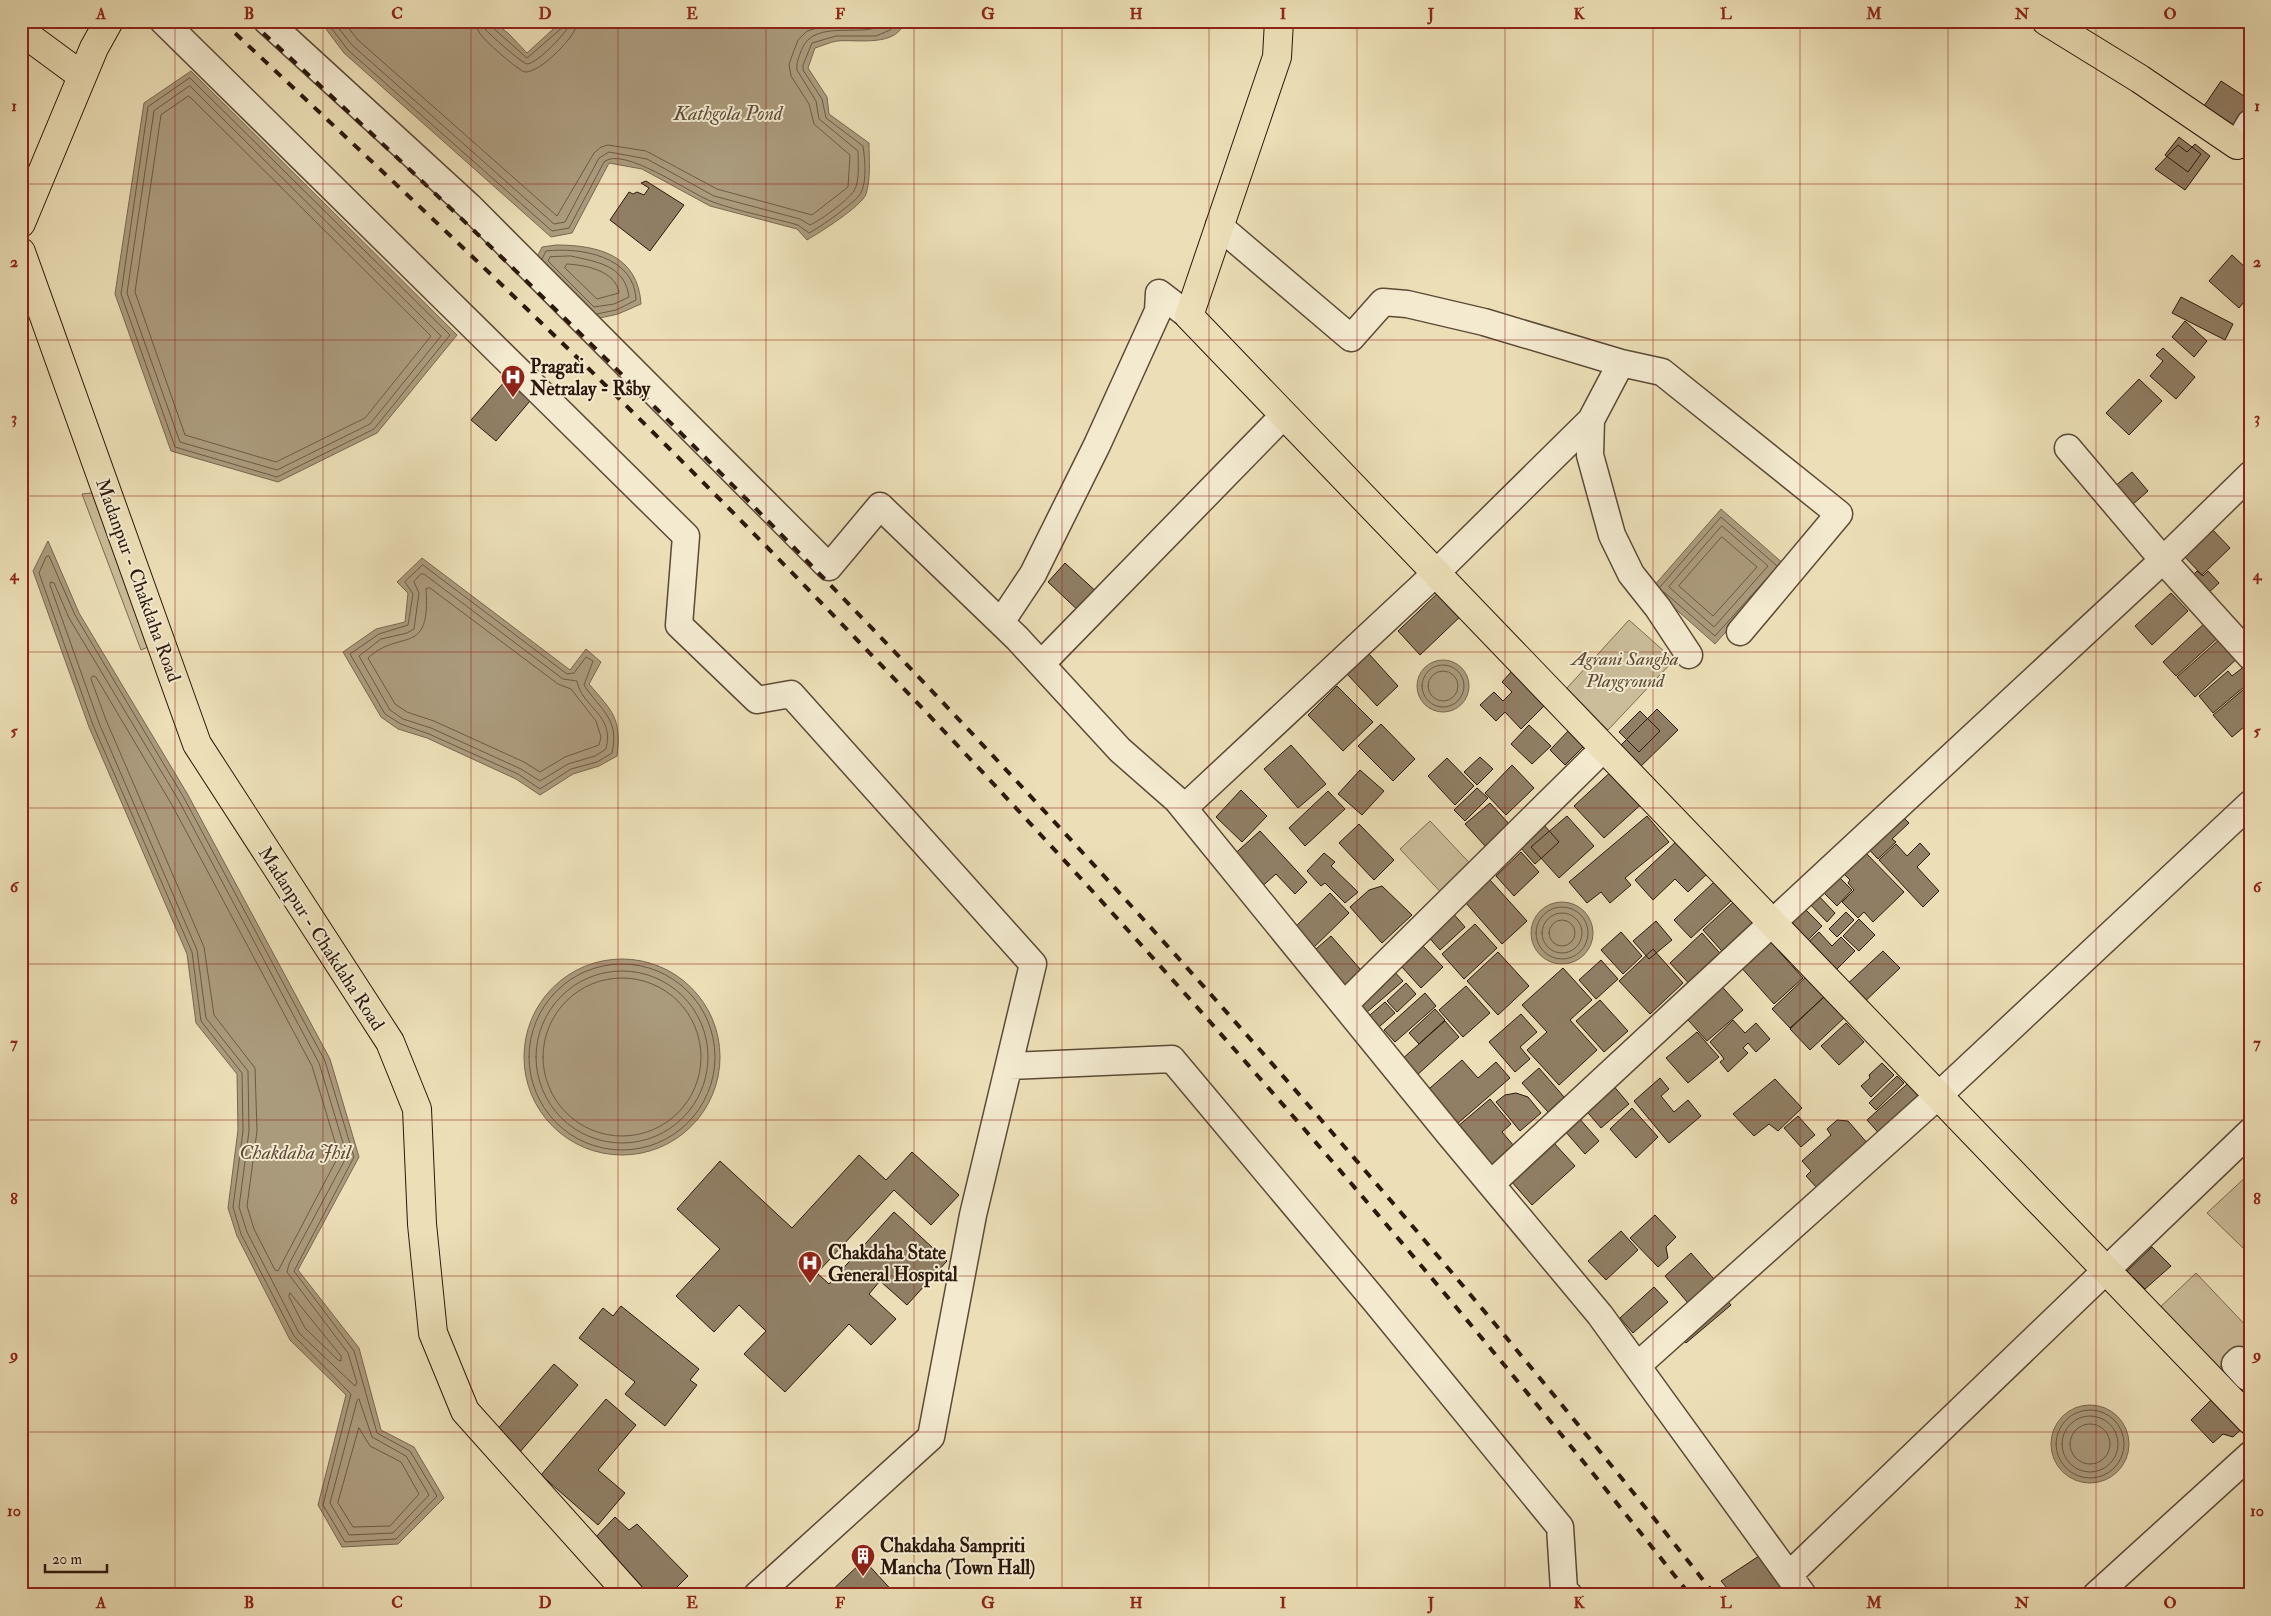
<svg xmlns="http://www.w3.org/2000/svg" width="2271" height="1616" viewBox="0 0 2271 1616" font-family="'IM FELL Double Pica',serif">
	<rect width="100%" height="100%" fill="#ecdfb7"/>
	<filter id="stains"><feTurbulence type="fractalNoise" baseFrequency=".004" numOctaves="4"/><feColorMatrix values="0 0 0 0 .2 0 0 0 0 .09 0 0 0 0 .02 0 0 0 .5 -.17"/></filter>
	<radialGradient id="worn" r=".72"><stop offset=".6" stop-color="#630" stop-opacity="0"/><stop offset="1" stop-color="#630" stop-opacity=".3"/></radialGradient>
	<path fill="#cbbd9a" stroke="#7c6a53" d="M102,492L155,644L141,650L82,494Z
		M1629,620L1674,660L1608,730L1567,688Z
		M1430,821L1479,873L1449,901L1400,849Z
		M2250,1173V1241L2243,1248L2207,1213Z
		M2196,1273L2250,1330V1340L2213,1373L2155,1312Z"/>
	<path fill="#ab9b7d" stroke="#786750" d="M320,21H492L508,33L527,53L562,21H905C897,48 857,39 837,41C830,42 822,46 815,48L808,68L827,97L829,114L869,143C869,160 871,178 866,194C862,206 819,233 807,240L797,229L710,206L642,169L609,163L572,233L551,237L344,53Z
		M191,71L457,335L377,433L278,482L171,451L115,294L144,103Z
		M556,245C598,245 638,255 641,304L618,314L591,320L534,263L542,247Z
		M1721,509L1785,565L1715,644L1652,588Z
		M48,541L79,613L188,795L330,1059L359,1157L298,1270L359,1348L381,1430L414,1447L444,1498L398,1544L342,1547L318,1505L346,1395L290,1340L237,1236L228,1208L238,1130L237,1074L196,1023L187,954L89,727L33,571Z
		M422,558L570,670L586,649L601,662L589,684C612,711 622,718 617,756L599,766L573,774L540,795L516,779L427,738L398,729L381,717L343,652L376,629L405,622L408,593L397,582Z
		M1417 686a26 26 0 1 1 52 0a26 26 0 1 1-52 0Z
		M1531 933a31 31 0 1 1 62 0a31 31 0 1 1-62 0Z
		M524 1057a98 98 0 1 1 196 0a98 98 0 1 1-196 0Z
		M2051 1444a39 39 0 1 1 78 0a39 39 0 1 1-78 0Z"/>
	<g fill="none" stroke-linecap="round" stroke-linejoin="round">
		<path stroke="#6c5a44" stroke-width="1" d="M326,21L348,50L552,231L569,228L604,162C623,145 692,195 713,202C740,212 770,217 798,225L809,233C819,228 856,202 861,193C867,180 865,160 863,146L826,118L822,99L803,70V65L812,43L836,36H876L890,30L900,21
			M333,21L352,45L554,224L565,222L599,158L609,152L647,159L714,196L800,219L810,225C821,220 847,201 854,191C860,181 858,162 858,151L819,119L816,101L797,70C796,63 799,57 801,51C814,15 867,42 891,21
			M343,21L358,40L557,216L594,153L601,147L608,145L646,151L717,189L812,215L848,187L850,155L814,124L809,104L791,76L789,64L798,40L807,31L834,23L876,21
			M476,21C476,25 477,29 479,32C482,39 519,71 525,72C540,73 578,35 578,21
			M484,21C484,25 484,26 485,29C488,33 523,64 527,64C537,64 570,30 571,21
			M490,21L492,27L527,58L563,27L565,21
			M190,78L450,335L374,429L277,477L175,447L121,294L148,107Z
			M190,86L441,336L370,424L277,470L180,442L127,293L154,111Z
			M189,96L431,336L365,418L276,462L185,435L135,292L161,115Z
			M571,256C597,262 625,265 629,297L614,304L594,307L548,261L550,257Z
			M542,259L546,251C580,247 635,256 636,300L616,310L597,314
			M567,264C586,265 616,271 619,293L597,299L565,268Z
			M1722,526L1768,566L1714,627L1669,587Z
			M1722,537L1757,567L1713,616L1679,586Z
			M49,556L75,615L184,798L325,1061L354,1157L294,1271L354,1351L377,1433L410,1451L437,1496L396,1539L345,1542L323,1505L351,1394L294,1336L241,1234L233,1207L243,1131L242,1073L201,1021L192,952L93,725L39,573L46,557Z
			M423,565L567,674L574,673L586,657L593,661L584,685C600,710 620,718 612,753L597,762L571,769L540,789L518,774L429,734L401,724L385,714L350,654L379,634L408,625L413,594L405,582Z
			M421,574H424L563,679L577,681C582,708 615,714 606,749L595,756L568,764L540,781L521,769L431,728L403,719L390,710L359,656L381,639L407,633L414,629L419,593L414,582Z
			M51,582L54,583L69,618L179,801L319,1063L347,1156L289,1264L287,1272L348,1353L357,1383L355,1386L299,1333L247,1232L239,1207L249,1131L248,1071L206,1018L197,950L99,723L50,585Z
			M1660,587L1721,517L1777,566
			M430,588L558,684L571,689L596,721L601,737L599,745L565,757L540,772L524,762L434,721L407,712L395,704L368,658C400,628 431,658 426,589Z
			M1664,592L1715,636L1767,578
			M1422 686a21 21 0 1 1 42 0a21 21 0 1 1-42 0Z
			M1428 686a15 15 0 1 1 30 0a15 15 0 1 1-30 0Z
			M93,676L96,677L172,805L312,1066L339,1155L278,1271L275,1270L254,1229L247,1206L257,1131L255,1068L214,1015L204,947L106,720L91,679Z
			M1536 933a26 26 0 1 1 52 0a26 26 0 1 1-52 0Z
			M1542 933a20 20 0 1 1 40 0a20 20 0 1 1-40 0Z
			M1549 933a13 13 0 1 1 26 0a13 13 0 1 1-26 0Z
			M529 1057a93 93 0 1 1 186 0a93 93 0 1 1-186 0Z
			M536 1057a86 86 0 1 1 172 0a86 86 0 1 1-172 0Z
			M543 1057a79 79 0 1 1 158 0a79 79 0 1 1-158 0Z
			M290,1293L341,1356V1361L338,1360L305,1328L289,1297Z
			M359,1399L372,1437L406,1456L429,1495L393,1533L349,1535L330,1503L357,1401Z
			M2056 1444a34 34 0 1 1 68 0a34 34 0 1 1-68 0Z
			M2062 1444a28 28 0 1 1 56 0a28 28 0 1 1-56 0Z
			M2070 1444a20 20 0 1 1 40 0a20 20 0 1 1-40 0Z
			M359,1428L370,1446L401,1462L419,1494L390,1526L353,1527L338,1503Z"/>
	</g>
	<path fill="#907f65" stroke="#2c180c" d="M2221,81L2250,100V115L2238,133L2202,109Z
		M2179,137L2201,154L2188,172L2165,155Z
		M2195,144L2210,156L2185,190L2155,169L2178,145L2187,152Z
		M646,181L684,205L650,251L610,220L629,192L633,194L637,192L644,195L649,188L641,183Z
		M2232,255L2250,272V295L2239,308L2209,281Z
		M2181,297L2233,324L2225,340L2172,313Z
		M2185,321L2207,341L2194,357L2172,337Z
		M2163,348L2195,377L2176,399L2150,376L2163,361L2156,355Z
		M2139,379L2162,401L2129,435L2106,413Z
		M506,380L530,401L496,441L471,420Z
		M2132,472L2148,491L2124,512L2108,492Z
		M2210,527L2230,548L2202,575L2182,554Z
		M1065,563L1100,595L1083,615L1048,582Z
		M2197,571L2203,576L2208,571L2219,583L2206,595L2191,577Z
		M1441,590L1464,613L1420,655L1398,631Z
		M2171,593L2188,611L2152,645L2135,626Z
		M2207,621L2221,635L2176,676L2163,662Z
		M2222,637L2240,656L2195,697L2177,677Z
		M1369,654L1398,686L1377,706L1347,674Z
		M2250,662V682L2213,713L2199,696L2228,671L2232,676Z
		M1512,671L1545,705L1521,729L1505,712L1496,721L1480,705L1494,692L1503,701L1512,692L1502,682Z
		M2250,684V722L2232,737L2213,715Z
		M1337,686L1373,722L1343,751L1308,715Z
		M1657,709L1678,730L1636,771L1616,750Z
		M1640,711L1660,731L1639,752L1619,732Z
		M1381,724L1415,759L1393,781L1358,746Z
		M1529,725L1551,746L1532,764L1511,744Z
		M1570,729L1585,745L1565,765L1550,750Z
		M1291,745L1326,784L1298,808L1264,769Z
		M1480,757L1493,769L1477,785L1464,772Z
		M1447,758L1474,786L1455,805L1428,776Z
		M1512,765L1534,788L1506,815L1485,793Z
		M1616,767L1646,800L1604,838L1574,806Z
		M1360,770L1384,791L1362,815L1338,794Z
		M1477,788L1488,798L1465,821L1454,810Z
		M1241,790L1267,816L1242,842L1216,817Z
		M1328,791L1345,809L1305,846L1289,828Z
		M1490,803L1510,825L1486,847L1465,824Z
		M1567,816L1594,846L1559,878L1531,847Z
		M1647,816L1669,842L1625,878L1631,885L1610,903L1601,892L1587,903L1569,882Z
		M1902,816L1909,823L1892,839L1896,842L1878,859L1864,844Z
		M1359,824L1394,860L1374,880L1339,843Z
		M1544,825L1559,842L1535,864L1520,847Z
		M1260,831L1307,882L1295,894L1276,874L1259,889L1230,858Z
		M1679,839L1710,871L1688,892L1675,879L1653,900L1635,880Z
		M1920,843L1930,854L1917,867L1939,891L1923,907L1879,860L1896,844L1907,856Z
		M1861,848L1904,892L1873,922L1864,912L1858,918L1842,902L1854,890L1848,883L1850,880L1839,869Z
		M1521,852L1539,872L1514,896L1496,876Z
		M1324,853L1335,862L1331,866L1358,892L1345,903L1325,883L1321,886L1307,871Z
		M1834,872L1852,890L1837,906L1819,888Z
		M1490,880L1527,921L1502,944L1465,902Z
		M1715,881L1732,900L1691,938L1674,920Z
		M1382,886L1412,915L1382,943L1350,907L1369,890Z
		M1814,891L1835,913L1827,922L1806,900Z
		M1330,893L1349,913L1308,953L1289,933Z
		M1739,897L1765,926L1729,959L1703,930Z
		M1805,909L1822,926L1801,947L1776,923Z
		M1451,911L1465,927L1440,950L1426,934Z
		M1846,912L1854,920L1837,937L1829,929Z
		M1859,919L1875,935L1859,951L1843,936Z
		M1656,921L1672,940L1649,959L1633,941Z
		M1475,924L1497,948L1464,979L1442,954Z
		M1621,932L1642,956L1623,974L1601,950Z
		M1819,932L1832,946L1841,937L1855,951L1834,972L1802,948Z
		M1702,933L1727,961L1695,990L1670,963Z
		M1331,936L1368,978L1347,997L1309,955Z
		M1768,939L1803,978L1774,1004L1739,965Z
		M1422,945L1443,967L1421,988L1401,966Z
		M1653,949L1683,983L1650,1014L1619,981Z
		M1883,951L1900,968L1859,1007L1842,989Z
		M1498,952L1529,986L1498,1015L1467,981Z
		M1601,960L1618,979L1596,999L1579,980Z
		M1390,967L1403,981L1359,1019L1347,1005Z
		M1563,968L1592,1000L1570,1020L1597,1050L1559,1085L1527,1050L1547,1032L1522,1005Z
		M1807,976L1825,996L1790,1028L1772,1009Z
		M1716,980L1743,1010L1707,1041L1680,1011Z
		M1406,983L1416,994L1397,1012L1387,1001Z
		M1466,986L1490,1013L1463,1037L1439,1010Z
		M1425,993L1436,1006L1395,1042L1384,1030Z
		M1826,995L1846,1016L1810,1050L1790,1029Z
		M1600,1000L1628,1031L1604,1052L1576,1021Z
		M1385,1002L1395,1013L1372,1033L1362,1022Z
		M1435,1009L1445,1020L1419,1044L1409,1033Z
		M1521,1014L1537,1032L1520,1047L1530,1059L1515,1072L1489,1042Z
		M1733,1020L1745,1033L1756,1023L1770,1039L1756,1052L1748,1043L1743,1048L1748,1053L1728,1072L1720,1062L1724,1059L1722,1056L1710,1042Z
		M1445,1021L1459,1037L1416,1076L1401,1060Z
		M1846,1023L1864,1042L1839,1065L1821,1046Z
		M1697,1032L1719,1057L1688,1083L1666,1058Z
		M1462,1060L1478,1078L1496,1062L1510,1078L1450,1130L1421,1096Z
		M1882,1063L1894,1075L1871,1097L1861,1086L1870,1078L1869,1075Z
		M1539,1068L1564,1097L1548,1112L1522,1083Z
		M1897,1076L1904,1083L1876,1110L1869,1103Z
		M1915,1077L1931,1094L1883,1138L1867,1120Z
		M1660,1078L1669,1089L1661,1096L1674,1112L1688,1100L1701,1116L1669,1143L1634,1101Z
		M1775,1079L1802,1108L1778,1131L1769,1124L1754,1136L1733,1114Z
		M1611,1083L1629,1104L1601,1128L1583,1107Z
		M1516,1093L1528,1097L1541,1113L1520,1131L1496,1102L1505,1095Z
		M1490,1099L1511,1124L1502,1132L1520,1153L1501,1170L1482,1169L1451,1132Z
		M1632,1108L1658,1137L1636,1158L1610,1129Z
		M1798,1116L1815,1135L1801,1147L1784,1128Z
		M1578,1117L1599,1141L1585,1154L1564,1130Z
		M1837,1120L1848,1121L1869,1145L1818,1189L1806,1176L1811,1171L1802,1161L1831,1135L1827,1129Z
		M1553,1142L1575,1166L1532,1205L1511,1181Z
		M912,1152L959,1195L931,1225L894,1190L817,1273L829,1284L894,1212L947,1261L907,1305L880,1281L869,1294L896,1319L871,1345L849,1324L785,1392L744,1354L766,1331L739,1305L714,1332L676,1296L720,1249L677,1209L720,1161L792,1228L859,1155L886,1180Z
		M1655,1215L1676,1237L1666,1247L1668,1258L1658,1267L1630,1238Z
		M1621,1231L1638,1250L1606,1280L1588,1261Z
		M2152,1247L2171,1266L2145,1289L2127,1271Z
		M1691,1253L1721,1287L1694,1310L1665,1276Z
		M1654,1287L1668,1302L1633,1333L1620,1318Z
		M1724,1297L1731,1305L1686,1343L1680,1335Z
		M621,1306L699,1369L690,1380L697,1385L665,1426L625,1394L635,1382L579,1338L603,1308L613,1316Z
		M554,1364L578,1385L519,1453L495,1432Z
		M2219,1392L2249,1422L2233,1437L2223,1434L2213,1443L2191,1420Z
		M606,1399L636,1425L598,1470L625,1493L598,1525L541,1475Z
		M615,1517L629,1530L637,1524L688,1576L669,1595H643L592,1541Z
		M1762,1554L1785,1586L1766,1595H1733L1721,1581Z
		M864,1560L896,1595H827Z"/>
	<g fill="none" stroke-linecap="round" stroke-linejoin="round">
		<defs>
			<path id="minor" d="M163,21L686,536L679,625L757,700L791,694L1033,964L973,1215L931,1437L757,1595
				M267,21L469,206L829,567L880,506L1017,638L1120,750L1177,800L1449,1134L1600,1315L1803,1595
				M2237,145L2250,123
				M1219,226L1351,338L1383,302L1407,304L1484,322L1621,363L1662,372L1839,514L1740,632
				M1591,420L1621,363
				M2068,448L2163,560L2250,656
				M1001,622L1033,574L1097,445L1158,311L1159,293L1189,316
				M1041,664L1284,415
				M1184,808L1436,573L1591,420L1590,455L1612,535L1631,574L1658,608L1689,655
				M1344,1005L1604,748
				M1009,1066L1172,1059L1375,1301L1560,1527L1564,1590L1569,1595
				M1491,1184L2163,560L2250,475
				M1637,1366L1939,1095L2250,804
				M2250,1371L2239,1360L2235,1364L2247,1377H2250
				M1789,1575L2250,1132
				M2096,1595L2250,1455"/>
			<path id="major" d="M1279,21L1277,57L1189,316L2250,1420
				M2046,21L2140,79L2237,145
				M21,31L82,76
				M21,223L94,48L109,21
				M21,252L197,744L390,1042L417,1109L422,1224L433,1333L465,1411L630,1595"/>
		</defs>
		<use href="#minor" stroke="#5c4a37" stroke-width="29"/>
		<use href="#major" stroke="#2c180c" stroke-width="30"/>
		<use href="#minor" stroke="#f3ead0" stroke-width="26"/>
		<use href="#major" stroke="#ecdfb7" stroke-width="28"/>
		<path stroke="#2c180c" stroke-width="4" stroke-dasharray="9 9" stroke-linecap="butt" d="M222,21C346,137 470,253 591,371C982,755 1350,1164 1690,1595
			M250,21C779,505 1270,1032 1715,1595"/>
	</g>
	<path fill="none" stroke="#8f2418" stroke-width="1" stroke-opacity="0.55" d="M175,21V1595M323,21V1595M471,21V1595M618,21V1595M766,21V1595M914,21V1595M1062,21V1595M1209,21V1595M1357,21V1595M1505,21V1595M1653,21V1595M1800,21V1595M1948,21V1595M2096,21V1595M21,184H2250M21,340H2250M21,496H2250M21,652H2250M21,808H2250M21,964H2250M21,1120H2250M21,1276H2250M21,1432H2250"/>
	<defs>
		<symbol id="hospital-pin" viewBox="-11 -11 22 30"><path d="M0 17L-7.5 6A9.5 9.5 0 1 1 7.5 6Z" fill="#8f2418" stroke="#f3ead0"/><path d="M-5-5h3v3.5h4V-5h3V5h-3V1.5h-4V5h-3Z" fill="#fff"/></symbol>
		<symbol id="building-pin" viewBox="-11 -11 22 30"><path d="M0 17L-7.5 6A9.5 9.5 0 1 1 7.5 6Z" fill="#8f2418" stroke="#f3ead0"/><path d="M-4-6H4V6H1V3H-1V6H-4ZM-2.5-4.3h1.7v1.8h-1.7ZM.8-4.3h1.7v1.8H.8ZM-2.5-1h1.7V.8h-1.7ZM.8-1h1.7V.8H.8Z" fill="#fff"/></symbol>
	</defs>
	<g fill-rule="evenodd">
		<use href="#hospital-pin" x="499" y="363" width="28" height="38"/>
		<use href="#hospital-pin" x="796" y="1249" width="28" height="38"/>
		<use href="#building-pin" x="849" y="1542" width="28" height="38"/>
	</g>
	<g text-anchor="middle" stroke-width="4" stroke-linejoin="round" paint-order="stroke">
		<g font-size="19" font-weight="bold" fill="#2c180c" stroke="#f3ead0" text-anchor="start">
			<text x="530" y="373">Pragati<tspan x="530" dy="22">Netralay - Rsby</tspan></text>
			<text x="828" y="1259">Chakdaha State<tspan x="828" dy="22">General Hospital</tspan></text>
			<text x="880" y="1552">Chakdaha Sampriti<tspan x="880" dy="22">Mancha (Town Hall)</tspan></text>
		</g>
		<g font-size="19" fill="#2c180c" stroke="#f3ead0">
			<text transform="translate(139 580) rotate(70)" y="7">Madanpur - Chakdaha Road</text>
			<text transform="translate(322 938) rotate(57)" y="7">Madanpur - Chakdaha Road</text>
		</g>
		<g font-size="19" font-style="italic" fill="#5c4a37" stroke="#f3ead0">
			<text x="1625" y="665">Agrani Sangha<tspan x="1625" dy="22">Playground</tspan></text>
		</g>
		<g font-size="20" font-style="italic" fill="#5f4c39" stroke="#f3ead0">
			<text x="728" y="120">Kathgola Pond</text>
			<text x="295" y="1159">Chakdaha Jhil</text>
		</g>
	</g>
	<rect width="2271" height="1616" fill="none" stroke="#ecdfb7" stroke-width="55"/>
	<path d="M45 1564v8h62v-8" fill="none" stroke="#2c180c" stroke-width="2.5"/>
	<text x="52" y="1564" font-size="15" fill="#2c180c" stroke="#f3ead0" stroke-width="4" paint-order="stroke">20 m</text>
	<rect x="28" y="28" width="2216" height="1560" fill="none" stroke="#8f2418" stroke-width="2"/>
	<g font-size="16" text-anchor="middle" font-weight="bold" fill="#8f2418">
		<text x="101" y="19">A</text>
		<text x="249" y="19">B</text>
		<text x="397" y="19">C</text>
		<text x="545" y="19">D</text>
		<text x="692" y="19">E</text>
		<text x="840" y="19">F</text>
		<text x="988" y="19">G</text>
		<text x="1136" y="19">H</text>
		<text x="1283" y="19">I</text>
		<text x="1431" y="19">J</text>
		<text x="1579" y="19">K</text>
		<text x="1726" y="19">L</text>
		<text x="1874" y="19">M</text>
		<text x="2022" y="19">N</text>
		<text x="2170" y="19">O</text>
		<text x="14" y="111">1</text>
		<text x="2257" y="111">1</text>
		<text x="14" y="267">2</text>
		<text x="2257" y="267">2</text>
		<text x="14" y="423">3</text>
		<text x="2257" y="423">3</text>
		<text x="14" y="580">4</text>
		<text x="2257" y="580">4</text>
		<text x="14" y="736">5</text>
		<text x="2257" y="736">5</text>
		<text x="14" y="892">6</text>
		<text x="2257" y="892">6</text>
		<text x="14" y="1048">7</text>
		<text x="2257" y="1048">7</text>
		<text x="14" y="1204">8</text>
		<text x="2257" y="1204">8</text>
		<text x="14" y="1360">9</text>
		<text x="2257" y="1360">9</text>
		<text x="14" y="1516">10</text>
		<text x="2257" y="1516">10</text>
		<text x="101" y="1608">A</text>
		<text x="249" y="1608">B</text>
		<text x="397" y="1608">C</text>
		<text x="545" y="1608">D</text>
		<text x="692" y="1608">E</text>
		<text x="840" y="1608">F</text>
		<text x="988" y="1608">G</text>
		<text x="1136" y="1608">H</text>
		<text x="1283" y="1608">I</text>
		<text x="1431" y="1608">J</text>
		<text x="1579" y="1608">K</text>
		<text x="1726" y="1608">L</text>
		<text x="1874" y="1608">M</text>
		<text x="2022" y="1608">N</text>
		<text x="2170" y="1608">O</text>
	</g>
	<rect width="100%" height="100%" filter="url(#stains)"/>
	<rect width="100%" height="100%" fill="url(#worn)"/>
</svg>
